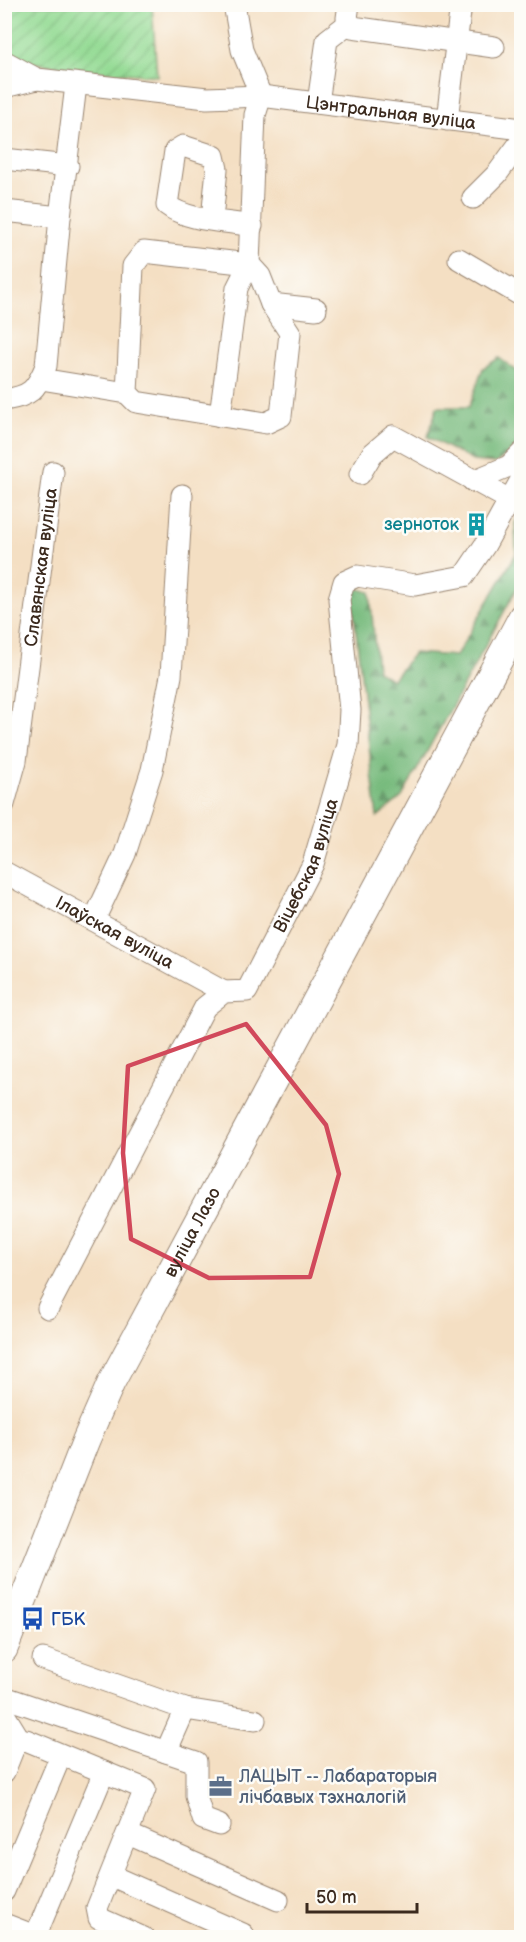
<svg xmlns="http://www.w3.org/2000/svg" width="526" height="1942" viewBox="0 0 526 1942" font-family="'Balsamiq Sans',sans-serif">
	<defs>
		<pattern id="forest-firs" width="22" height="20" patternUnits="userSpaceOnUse" patternTransform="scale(1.5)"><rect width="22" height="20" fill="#78bb7e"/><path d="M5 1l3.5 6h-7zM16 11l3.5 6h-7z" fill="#649867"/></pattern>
		<pattern id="garden-furrows" width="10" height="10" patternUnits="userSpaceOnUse" patternTransform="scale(1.5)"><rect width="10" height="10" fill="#95db95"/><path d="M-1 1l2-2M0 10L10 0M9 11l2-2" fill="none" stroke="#81bc80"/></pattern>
	</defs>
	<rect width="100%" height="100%" fill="#fdfcf7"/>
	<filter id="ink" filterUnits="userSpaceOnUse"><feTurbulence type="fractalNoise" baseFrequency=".0167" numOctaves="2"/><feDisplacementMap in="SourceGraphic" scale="12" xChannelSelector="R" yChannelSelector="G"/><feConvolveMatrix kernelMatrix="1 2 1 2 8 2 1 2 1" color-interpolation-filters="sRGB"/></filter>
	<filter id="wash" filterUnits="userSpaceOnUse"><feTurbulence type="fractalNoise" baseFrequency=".008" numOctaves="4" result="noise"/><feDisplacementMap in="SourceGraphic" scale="24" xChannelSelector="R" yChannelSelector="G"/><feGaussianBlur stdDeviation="1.35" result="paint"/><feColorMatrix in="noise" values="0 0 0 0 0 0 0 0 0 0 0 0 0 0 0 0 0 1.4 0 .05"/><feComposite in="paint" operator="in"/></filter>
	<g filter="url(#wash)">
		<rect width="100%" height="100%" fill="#f4dfc3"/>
		<path fill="url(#forest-firs)" stroke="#5a724e" stroke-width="1.5" d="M499,358L521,374V443L496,463L473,461L428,437L437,407H469L483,368Z
			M521,510V581L402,797L377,817L352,596L355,588L370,592L377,670L392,680L414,653L456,656L516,554L515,523Z"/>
		<path fill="url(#garden-furrows)" stroke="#68825a" stroke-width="1.5" d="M5,5H152L157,76L76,69L8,59L5,55Z"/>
	</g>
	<g filter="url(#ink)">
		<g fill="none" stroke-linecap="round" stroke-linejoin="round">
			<defs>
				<g id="minor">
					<path d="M349,4L347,18L352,27L494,47"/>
					<path d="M4,61L37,79"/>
					<path id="s1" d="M4,87L37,79L207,98L261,96L522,129"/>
					<path d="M318,103L327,40L349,23"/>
					<path d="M447,120L461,4"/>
					<path d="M4,159L68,166"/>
					<path d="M473,198L497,174L522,140"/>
					<path d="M4,211L60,217"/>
					<path d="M212,219L217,169L214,156L183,146L175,151L167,205C187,221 226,221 252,226"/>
					<path d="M144,252L249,264L260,276L271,304L290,333L281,416L266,423L136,402L127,393L133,266Z"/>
					<path d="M459,259L522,296"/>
					<path d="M271,304L316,309"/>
					<path d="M41,379L127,393"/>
					<path d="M4,400C31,396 36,390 46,366L60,217L76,85"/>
					<path d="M220,416L237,288L249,264L255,115L261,96L242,50L234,4"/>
					<path d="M360,474L372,454L393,436L508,499"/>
					<path d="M473,481L509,466L522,453"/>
					<path id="s2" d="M4,804L16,761L53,472"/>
					<path id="s3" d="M4,872L224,992"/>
					<path d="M94,920L125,854L152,770L171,676L182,495"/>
					<path id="s4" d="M48,1308L205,1007L224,992L247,991L313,864L348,745L350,710L339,599L344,582L357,576L415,585L464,576L485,545L522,478"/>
					<path d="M43,1659L185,1709L166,1752"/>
					<path d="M4,1697L196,1762V1796L203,1819L219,1825"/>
					<path d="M185,1709L255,1720"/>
					<path d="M4,1714L20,1740"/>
					<path d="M4,1772L16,1742L26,1740L145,1789L97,1908L99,1918L144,1938"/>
					<path d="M128,1834L278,1900"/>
					<path d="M112,1876L243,1934L241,1938"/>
					<path d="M4,1891L61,1755"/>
					<path d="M4,1924L30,1934L38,1930L104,1772"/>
				</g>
				<g id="major">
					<path id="s5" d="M4,1649L86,1440L111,1383L522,617"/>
				</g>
			</defs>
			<use href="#minor" stroke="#988470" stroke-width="23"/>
			<use href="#major" stroke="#988470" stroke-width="29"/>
			<use href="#minor" stroke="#fff" stroke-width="21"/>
			<use href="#major" stroke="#fff" stroke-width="27"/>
		</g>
	</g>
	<path fill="none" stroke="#d1495b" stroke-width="4.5" stroke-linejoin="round" d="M246,1024L326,1125L339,1174L310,1277L209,1278L131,1239L123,1153L128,1066Z"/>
	<defs>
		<symbol id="building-bare" viewBox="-9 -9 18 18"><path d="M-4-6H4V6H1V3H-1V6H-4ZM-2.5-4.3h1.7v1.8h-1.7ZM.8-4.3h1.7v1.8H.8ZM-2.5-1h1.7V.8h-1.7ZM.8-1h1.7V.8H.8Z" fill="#0f9aa8" stroke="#fdfcf7" stroke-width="2.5" paint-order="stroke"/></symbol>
		<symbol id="bus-bare" viewBox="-9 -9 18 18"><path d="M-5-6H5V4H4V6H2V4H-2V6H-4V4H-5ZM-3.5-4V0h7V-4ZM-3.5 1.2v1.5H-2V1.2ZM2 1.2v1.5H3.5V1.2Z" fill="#1a4fb4" stroke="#fdfcf7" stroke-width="2.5" paint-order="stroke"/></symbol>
		<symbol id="office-bare" viewBox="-9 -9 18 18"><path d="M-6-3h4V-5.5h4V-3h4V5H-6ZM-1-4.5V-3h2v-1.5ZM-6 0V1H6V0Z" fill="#5c6f8a" stroke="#fdfcf7" stroke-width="2.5" paint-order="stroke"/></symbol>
	</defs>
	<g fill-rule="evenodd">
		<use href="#building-bare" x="460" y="508" width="33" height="33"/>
		<use href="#bus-bare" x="16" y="1602" width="33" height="33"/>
		<use href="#office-bare" x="204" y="1770" width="33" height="33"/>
	</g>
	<g text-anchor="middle" stroke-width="5" stroke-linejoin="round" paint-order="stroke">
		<g font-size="18" fill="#3b2a1e" stroke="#fdfcf7">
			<text dy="6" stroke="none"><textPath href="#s1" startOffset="390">Цэнтральная вуліца</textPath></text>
			<text dy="6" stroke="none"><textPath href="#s2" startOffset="240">Славянская вуліца</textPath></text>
			<text dy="6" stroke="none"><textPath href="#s4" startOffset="526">Віцебская вуліца</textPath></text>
			<text dy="6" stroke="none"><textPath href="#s3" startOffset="126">Ілаўская вуліца</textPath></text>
			<text dy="6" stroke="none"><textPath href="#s5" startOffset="458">вуліца Лазо</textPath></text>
		</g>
		<g font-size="18" fill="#0d838f" stroke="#fdfcf7" text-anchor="end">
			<text x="459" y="530">зерноток</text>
		</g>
		<g font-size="18" fill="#164399" stroke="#fdfcf7" text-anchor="start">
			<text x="51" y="1625">ГБК</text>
		</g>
		<g font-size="18" fill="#4e5e75" stroke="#fdfcf7" text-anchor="start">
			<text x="239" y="1782">ЛАЦЫТ -- Лабараторыя<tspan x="239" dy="21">лічбавых тэхналогій</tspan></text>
		</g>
	</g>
	<rect width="526" height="1942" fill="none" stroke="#fdfcf7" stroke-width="24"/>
	<path d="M307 1903v9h110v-9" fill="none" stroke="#3b2a1e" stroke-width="3"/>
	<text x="316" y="1903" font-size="18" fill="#3b2a1e" stroke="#fdfcf7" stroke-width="4.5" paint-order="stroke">50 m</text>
</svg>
